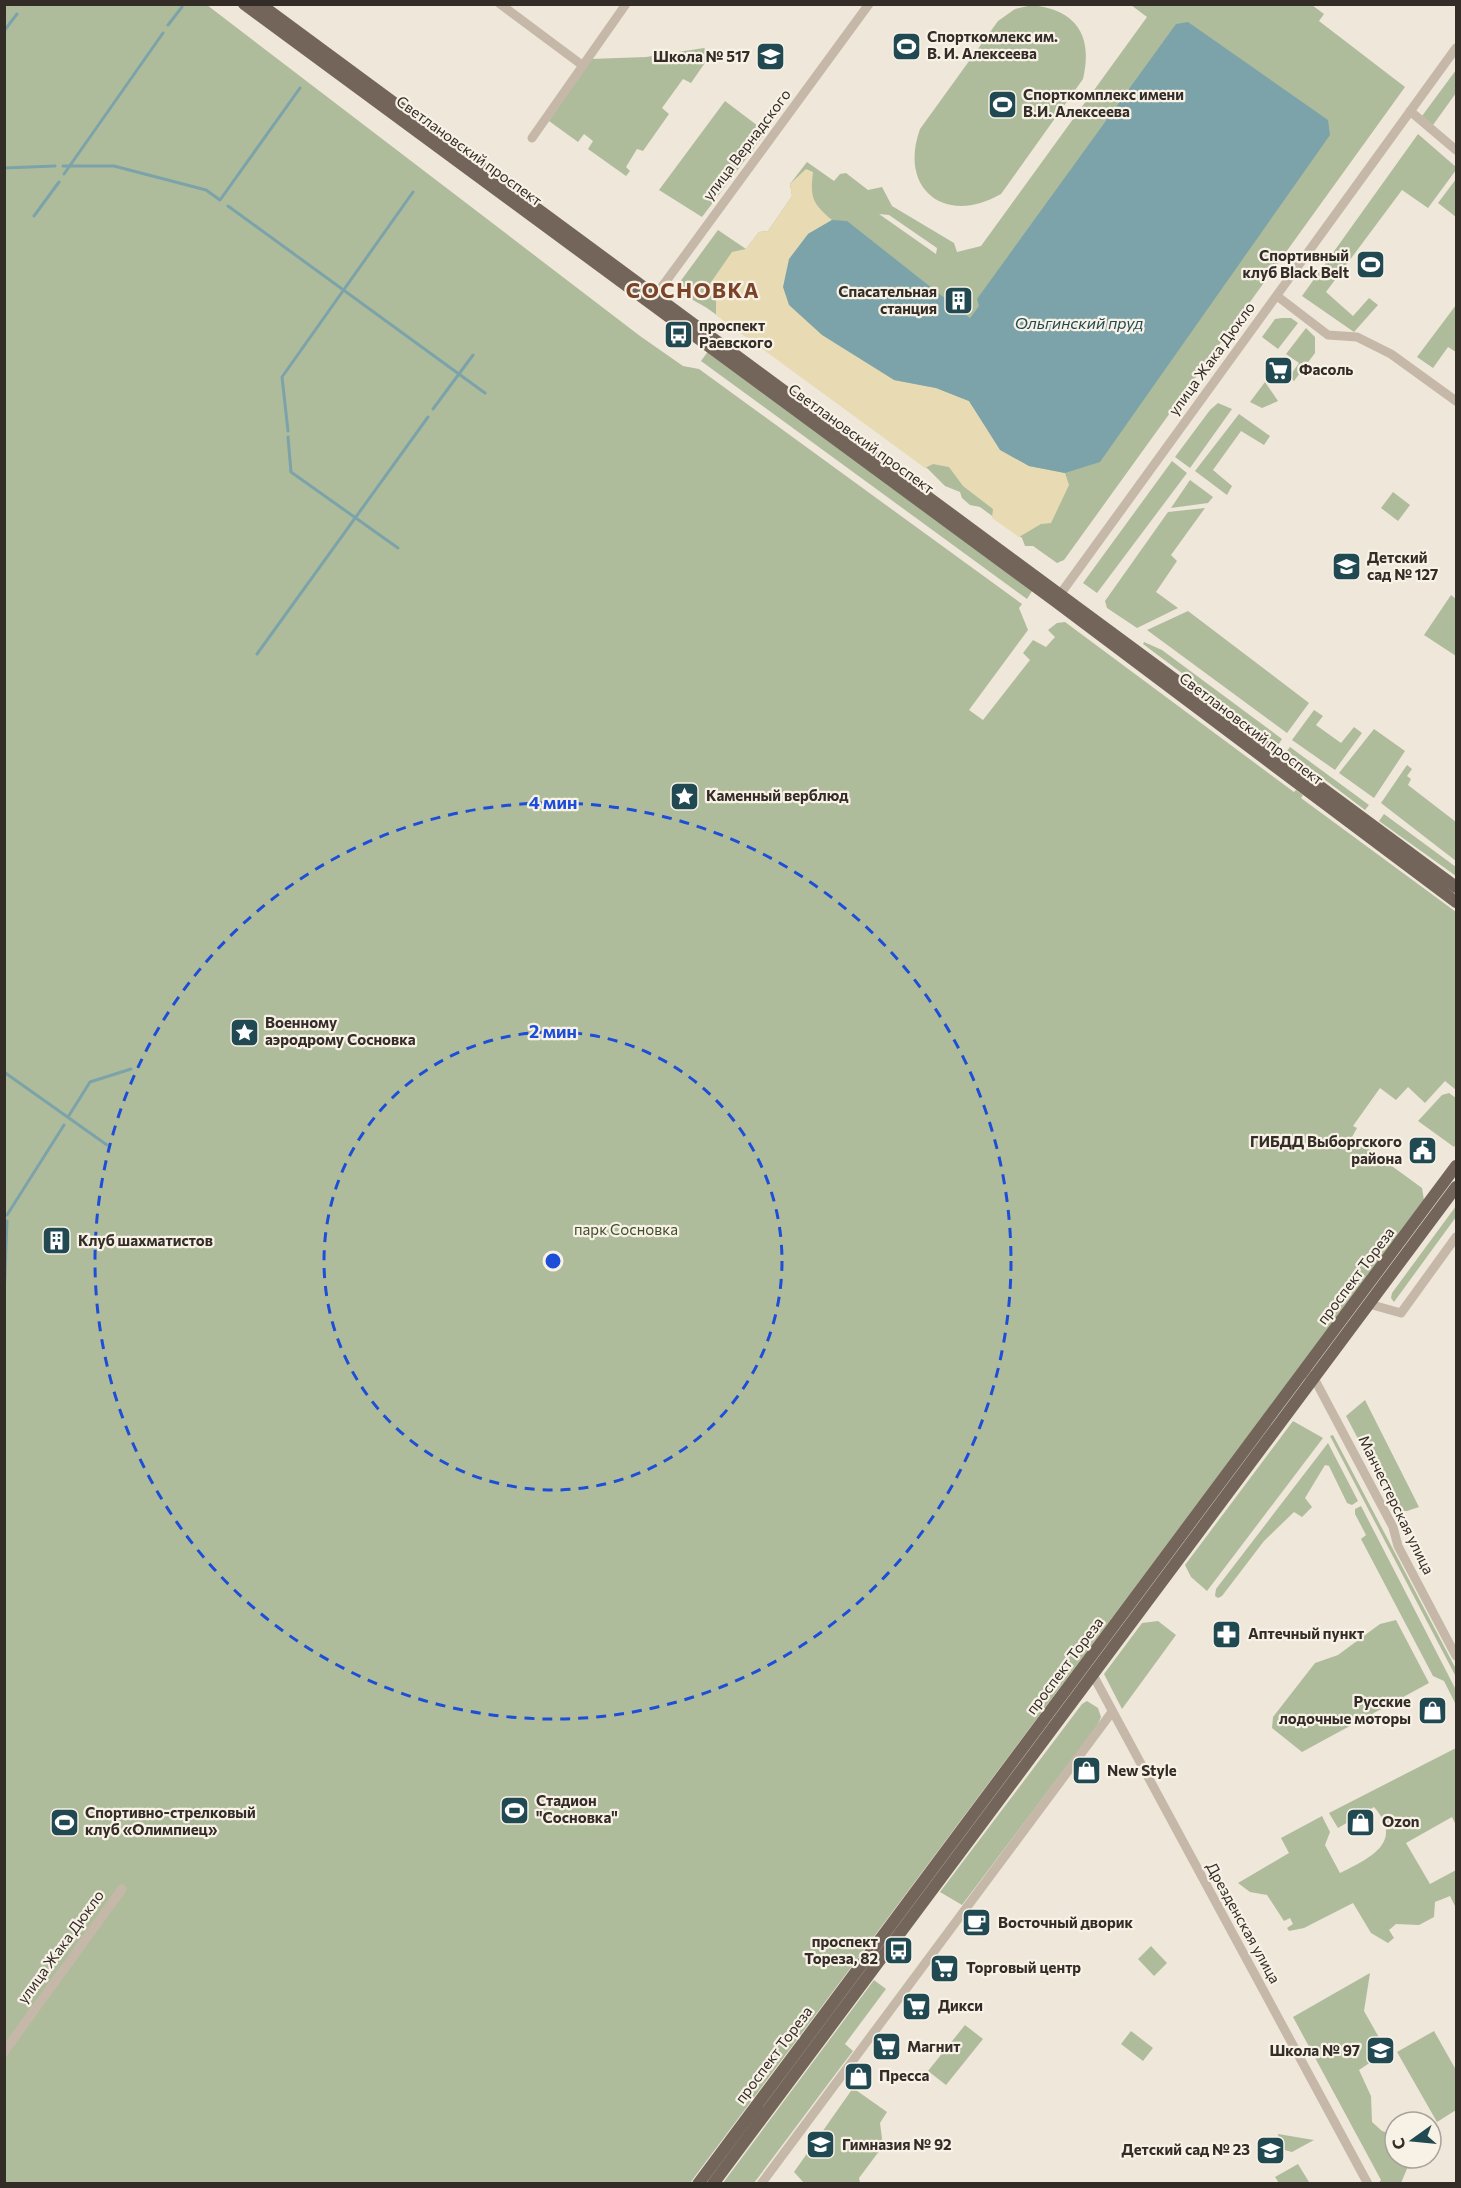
<svg xmlns="http://www.w3.org/2000/svg" width="1461" height="2188" viewBox="0 0 1461 2188" font-family="Commissioner,sans-serif">
	<rect width="100%" height="100%" fill="#efe7da"/>
	<path fill="#afbc9c" fill-rule="evenodd" d="M4,5H207L640,336L683,366L699,369L1022,604L1019,608L1028,630L969,710L983,720L1030,660L1023,653L1033,640L1046,647L1055,637L1048,630L1057,623L1065,622L1294,792L1296,790L1303,795L1301,798L1456,912V1090L1445,1081L1425,1103L1408,1087L1396,1100L1380,1088L1353,1126L1357,1128L1352,1137L1422,1188L1424,1200L690,2183H5Z
		M1032,5C1077,10 1093,36 1083,79L1001,194C946,226 898,190 920,129L998,21L1015,9Z
		M1131,5H1312L1324,14L1319,21L1405,87L1064,560L1057,563L1033,546H1025L1022,538L980,507L970,505L962,498L960,492L945,486L928,469L707,308L679,292L677,286L718,230L746,249L759,232L768,231L792,196L790,184L807,162L834,181L840,174L846,173L868,190L882,187L892,206L954,243L957,252L981,246L1147,17ZM879,214L889,215L937,248L936,254Z
		M704,48L711,54L691,83L683,79L662,108L669,114L643,151L637,149L626,167L630,171L626,176L588,149L593,141L584,134L578,142L549,121L590,59L646,57Z
		M1456,70V93L1433,125L1422,116Z
		M725,101L766,132L702,217L659,190Z
		M1418,134L1456,167V170L1428,208L1402,190L1326,292L1353,316L1369,298L1378,305L1354,332L1302,296Z
		M1456,179V217L1438,203Z
		M1456,305V352L1448,347L1433,368L1417,357Z
		M1282,318H1291L1298,323L1278,349L1262,337L1275,319Z
		M1306,328L1315,337V353L1294,381L1289,377L1299,363L1286,354Z
		M709,350L1034,588L1027,599L701,361Z
		M1265,382L1278,401L1262,408L1250,402Z
		M1218,403L1232,409L1190,468L1175,457L1210,410Z
		M1239,414L1270,436L1264,445L1241,431L1213,470L1232,486L1227,495L1195,471Z
		M1172,461L1187,473L1097,593L1083,583Z
		M1190,480L1213,497L1208,503L1171,508Z
		M1393,492L1410,505L1398,521L1381,508Z
		M1205,508L1171,555L1177,561L1156,592L1178,608L1137,628L1107,608L1105,601L1168,512Z
		M1451,595L1456,599V656L1424,635Z
		M1188,611L1309,703L1287,733L1147,630Z
		M1144,642L1162,650L1282,739L1278,745L1143,644Z
		M1314,710L1323,716L1316,725L1341,743L1354,727L1362,733L1335,770L1292,740Z
		M1374,729L1405,751L1374,798L1339,773Z
		M1290,747L1369,805L1365,810L1287,751Z
		M1407,765L1412,769L1407,776L1411,779L1408,785L1456,822V861L1381,803Z
		M1384,814L1456,867V876L1379,821Z
		M1449,1093L1456,1098V1144L1454,1147L1418,1121L1442,1095Z
		M1456,1206V1217L1394,1302L1391,1298L1392,1293Z
		M1365,1400L1419,1507L1407,1511H1396L1346,1416Z
		M1293,1421L1323,1438L1207,1591L1191,1577L1185,1565Z
		M1333,1435L1456,1669V1677L1330,1436Z
		M1328,1443L1358,1501L1352,1505L1347,1503L1329,1466L1325,1465L1305,1498L1312,1507L1302,1517L1294,1512L1264,1541L1222,1596L1218,1598L1215,1596L1216,1589Z
		M1361,1506L1456,1690V1705L1444,1681L1433,1676L1361,1539L1366,1535L1355,1514V1509Z
		M1396,1620L1429,1683L1302,1752L1272,1728L1273,1717L1315,1663L1338,1655L1380,1624Z
		M1158,1621L1176,1635L1122,1709L1104,1674L1142,1623Z
		M1087,1701L1098,1708L1101,1717L1097,1726L962,1905L940,1892L1082,1704Z
		M1456,1748V1825L1452,1817L1406,1843L1430,1884L1456,1870V1908L1450,1896L1435,1902L1434,1917L1419,1925L1396,1924L1389,1930L1394,1938L1388,1943L1371,1933L1353,1903L1304,1928L1289,1931L1287,1928L1293,1924L1290,1918L1284,1921L1267,1895L1250,1892L1238,1883L1289,1853L1281,1838L1322,1816L1330,1832L1325,1845L1340,1873C1370,1858 1405,1842 1374,1807L1338,1828L1329,1813Z
		M1151,1946L1167,1963L1154,1976L1138,1959Z
		M1370,1973L1364,2011L1381,2041L1374,2060L1359,2070L1371,2096L1372,2122L1382,2131L1392,2134L1395,2139V2158H1406L1409,2164L1401,2183H1379L1381,2180L1293,2017Z
		M874,1980L886,1989L845,2044L853,2051L840,2068L754,2183H723Z
		M965,2025L983,2039L946,2085L928,2071Z
		M1131,2031L1153,2048L1143,2061L1121,2044Z
		M1434,2031L1456,2070V2110L1437,2122L1397,2052Z
		M853,2088L887,2112L880,2123L883,2146L859,2178L860,2183H804L794,2172Z
		M1278,2134L1314,2140L1292,2152L1281,2149Z
		M1298,2164L1309,2182L1279,2183L1275,2177Z"/>
	<path fill="#e8dbb4" d="M806,169L813,172C810,197 812,203 832,220L808,234L894,380L936,388L969,401L1001,450L1029,466L1065,473L1069,485L1051,523L1041,524L1019,537L992,518L993,509L963,486L949,467L933,464L925,468L716,315V301L707,288L732,252L746,249L759,232L768,231L792,196L790,184Z"/>
	<path fill="#7ca3a9" d="M1188,22L1328,120L1330,135L1100,462L1065,473L1029,466L1000,450L969,401L936,388L894,380L822,335L789,305L783,287L789,259L808,234L832,220L847,221L970,318L979,306L977,299L1176,24Z"/>
	<g fill="none" stroke-linecap="round" stroke-linejoin="round">
		<path stroke="#7ca3a9" stroke-width="3" d="M168,25L182,7
			M4,31L17,14
			M63,166H114L206,190L220,200L300,88
			M4,168L55,166
			M64,174L163,33
			M228,206L485,393
			M34,216L59,182
			M433,409L473,355
			M288,431L282,377L413,192
			M288,437L291,472L398,548
			M257,654L428,417
			M4,1072L107,1145
			M68,1117L90,1082L131,1069
			M7,1215L64,1125
			M4,1299L7,1221"/>
		<path stroke="#c6b8a8" stroke-width="9" d="M500,4L582,65
			M1410,111L1456,150
			M532,138L626,4
			M1277,296L1328,335L1357,337L1391,354L1456,401
			M653,299L869,4
			M1056,600L1456,48
			M1369,1304L1401,1313L1456,1237
			M1308,1375L1315,1380L1393,1527L1398,1546L1456,1656
			M1093,1675L1368,2184
			M4,2052L122,1889
			M761,2184L1112,1712"/>
		<path stroke="#74655a" stroke-width="12" d="M244,4L1055,601L1456,902
			M260,4L1456,887
			M698,2184L1456,1166
			M713,2184L1456,1187"/>
	</g>
	<g fill="none" stroke="#1d4ed8" stroke-width="3" stroke-dasharray="10 8">
		<circle cx="553" cy="1261" r="229"/>
		<circle cx="553" cy="1261" r="458"/>
	</g>
	<defs>
		<symbol id="stadium-square" viewBox="-11 -11 22 22"><rect x="-9" y="-9" width="18" height="18" rx="4" fill="#214951" stroke="#f7f1e6"/><path d="M0-5a6.5 5 0 1 0 0 10a6.5 5 0 1 0 0-10ZM-3.5-1.8h7v3.6h-7Z" fill="#fff"/></symbol>
		<symbol id="school-square" viewBox="-11 -11 22 22"><rect x="-9" y="-9" width="18" height="18" rx="4" fill="#214951" stroke="#f7f1e6"/><path d="M0-5L7-2L0 1L-7-2ZM-4 1L0 2.5L4 1V4Q0 6-4 4Z" fill="#fff"/></symbol>
		<symbol id="building-square" viewBox="-11 -11 22 22"><rect x="-9" y="-9" width="18" height="18" rx="4" fill="#214951" stroke="#f7f1e6"/><path d="M-4-6H4V6H1V3H-1V6H-4ZM-2.5-4.3h1.7v1.8h-1.7ZM.8-4.3h1.7v1.8H.8ZM-2.5-1h1.7V.8h-1.7ZM.8-1h1.7V.8H.8Z" fill="#fff"/></symbol>
		<symbol id="bus-square" viewBox="-11 -11 22 22"><rect x="-9" y="-9" width="18" height="18" rx="4" fill="#214951" stroke="#f7f1e6"/><path d="M-5-6H5V4H4V6H2V4H-2V6H-4V4H-5ZM-3.5-4V0h7V-4ZM-3.5 1.2v1.5H-2V1.2ZM2 1.2v1.5H3.5V1.2Z" fill="#fff"/></symbol>
		<symbol id="supermarket-square" viewBox="-11 -11 22 22"><rect x="-9" y="-9" width="18" height="18" rx="4" fill="#214951" stroke="#f7f1e6"/><path d="M-6-5.5h2.5l.6 2H6L4.5 2H-2.5L-4.4-4H-6ZM-1.5 3.2a1.3 1.3 0 1 0 .1 0ZM3 3.2a1.3 1.3 0 1 0 .1 0Z" fill="#fff"/></symbol>
		<symbol id="sight-square" viewBox="-11 -11 22 22"><rect x="-9" y="-9" width="18" height="18" rx="4" fill="#214951" stroke="#f7f1e6"/><path d="M0-6L1.8-2.2L6-1.7L2.9 1.2L3.7 5.4L0 3.3L-3.7 5.4L-2.9 1.2L-6-1.7L-1.8-2.2Z" fill="#fff"/></symbol>
		<symbol id="civic-square" viewBox="-11 -11 22 22"><rect x="-9" y="-9" width="18" height="18" rx="4" fill="#214951" stroke="#f7f1e6"/><path d="M-.6-6.5H3V-4.5H.6V-3L4-1V1h2V6H-6V1h2V-1L-.6-3ZM-1.2 2.5V6h2.4V2.5Z" fill="#fff"/></symbol>
		<symbol id="pharmacy-square" viewBox="-11 -11 22 22"><rect x="-9" y="-9" width="18" height="18" rx="4" fill="#214951" stroke="#f7f1e6"/><path d="M-2-6h4v4h4v4h-4v4h-4v-4h-4v-4h4Z" fill="#fff"/></symbol>
		<symbol id="shop-square" viewBox="-11 -11 22 22"><rect x="-9" y="-9" width="18" height="18" rx="4" fill="#214951" stroke="#f7f1e6"/><path d="M-5-2.5h2.3a2.7 3.5 0 0 1 5.4 0H5L5.5 6h-11ZM-1.5-2.5h3a1.5 2.3 0 0 0-3 0Z" fill="#fff"/></symbol>
		<symbol id="cafe-square" viewBox="-11 -11 22 22"><rect x="-9" y="-9" width="18" height="18" rx="4" fill="#214951" stroke="#f7f1e6"/><path d="M-5.5-4.5H6V0H3Q3 3.5 0 3.5H-2.5Q-5.5 3.5-5.5 0ZM3-3.2v2h1.7v-2ZM-6 4.5H4V6H-6Z" fill="#fff"/></symbol>
	</defs>
	<g fill-rule="evenodd">
		<use href="#stadium-square" x="890" y="30" width="33" height="33"/>
		<use href="#school-square" x="754" y="40" width="33" height="33"/>
		<use href="#stadium-square" x="986" y="88" width="33" height="33"/>
		<use href="#stadium-square" x="1354" y="248" width="33" height="33"/>
		<use href="#building-square" x="942" y="284" width="33" height="33"/>
		<use href="#bus-square" x="662" y="318" width="33" height="33"/>
		<use href="#supermarket-square" x="1262" y="354" width="33" height="33"/>
		<use href="#school-square" x="1330" y="550" width="33" height="33"/>
		<use href="#sight-square" x="668" y="780" width="33" height="33"/>
		<use href="#sight-square" x="228" y="1016" width="33" height="33"/>
		<use href="#civic-square" x="1406" y="1134" width="33" height="33"/>
		<use href="#building-square" x="40" y="1224" width="33" height="33"/>
		<use href="#pharmacy-square" x="1210" y="1618" width="33" height="33"/>
		<use href="#shop-square" x="1416" y="1694" width="33" height="33"/>
		<use href="#shop-square" x="1070" y="1754" width="33" height="33"/>
		<use href="#stadium-square" x="498" y="1794" width="33" height="33"/>
		<use href="#stadium-square" x="48" y="1806" width="33" height="33"/>
		<use href="#shop-square" x="1344" y="1806" width="33" height="33"/>
		<use href="#cafe-square" x="960" y="1906" width="33" height="33"/>
		<use href="#bus-square" x="882" y="1934" width="33" height="33"/>
		<use href="#supermarket-square" x="928" y="1952" width="33" height="33"/>
		<use href="#supermarket-square" x="900" y="1990" width="33" height="33"/>
		<use href="#supermarket-square" x="870" y="2030" width="33" height="33"/>
		<use href="#school-square" x="1364" y="2034" width="33" height="33"/>
		<use href="#shop-square" x="842" y="2060" width="33" height="33"/>
		<use href="#school-square" x="804" y="2128" width="33" height="33"/>
		<use href="#school-square" x="1254" y="2134" width="33" height="33"/>
	</g>
	<g text-anchor="middle" stroke-width="4.5" stroke-linejoin="round" paint-order="stroke">
		<g font-size="15" font-weight="bold" fill="#332c27" stroke="#f7f1e6" text-anchor="start">
			<text x="927" y="42">Спорткомлекс им.<tspan x="927" dy="17">В. И. Алексеева</tspan></text>
			<text x="750" y="62" text-anchor="end">Школа № 517</text>
			<text x="1023" y="100">Спорткомплекс имени<tspan x="1023" dy="17">В.И. Алексеева</tspan></text>
			<text x="1349" y="261" text-anchor="end">Спортивный<tspan x="1349" dy="17">клуб Black Belt</tspan></text>
			<text x="937" y="297" text-anchor="end">Спасательная<tspan x="937" dy="17">станция</tspan></text>
			<text x="699" y="331">проспект<tspan x="699" dy="17">Раевского</tspan></text>
			<text x="1299" y="375">Фасоль</text>
			<text x="1367" y="563">Детский<tspan x="1367" dy="17">сад № 127</tspan></text>
			<text x="706" y="801">Каменный верблюд</text>
			<text x="265" y="1028">Военному<tspan x="265" dy="17">аэродрому Сосновка</tspan></text>
			<text x="1402" y="1147" text-anchor="end">ГИБДД Выборгского<tspan x="1402" dy="17">района</tspan></text>
			<text x="78" y="1246">Клуб шахматистов</text>
			<text x="1248" y="1639">Аптечный пункт</text>
			<text x="1411" y="1707" text-anchor="end">Русские<tspan x="1411" dy="17">лодочные моторы</tspan></text>
			<text x="1107" y="1776">New Style</text>
			<text x="536" y="1806">Стадион<tspan x="536" dy="17">"Сосновка"</tspan></text>
			<text x="85" y="1818">Спортивно-стрелковый<tspan x="85" dy="17">клуб «Олимпиец»</tspan></text>
			<text x="1382" y="1827">Ozon</text>
			<text x="998" y="1928">Восточный дворик</text>
			<text x="878" y="1947" text-anchor="end">проспект<tspan x="878" dy="17">Тореза, 82</tspan></text>
			<text x="966" y="1973">Торговый центр</text>
			<text x="938" y="2011">Дикси</text>
			<text x="907" y="2052">Магнит</text>
			<text x="1360" y="2056" text-anchor="end">Школа № 97</text>
			<text x="879" y="2081">Пресса</text>
			<text x="842" y="2150">Гимназия № 92</text>
			<text x="1250" y="2155" text-anchor="end">Детский сад № 23</text>
		</g>
		<g font-size="15" fill="#332c27" stroke="#f7f1e6">
			<text transform="translate(747 145) rotate(-53)" y="5">улица Вернадского</text>
			<text transform="translate(469 151) rotate(36)" y="5">Светлановский проспект</text>
			<text transform="translate(1212 359) rotate(-54)" y="5">улица Жака Дюкло</text>
			<text transform="translate(861 439) rotate(36)" y="5">Светлановский проспект</text>
			<text transform="translate(1251 729) rotate(37)" y="5">Светлановский проспект</text>
			<text transform="translate(1356 1276) rotate(-53)" y="5">проспект Тореза</text>
			<text transform="translate(1396 1505) rotate(64)" y="5">Манчестерская улица</text>
			<text transform="translate(1065 1666) rotate(-53)" y="5">проспект Тореза</text>
			<text transform="translate(1243 1923) rotate(61)" y="5">Дрезденская улица</text>
			<text transform="translate(61 1947) rotate(-54)" y="5">улица Жака Дюкло</text>
			<text transform="translate(774 2055) rotate(-53)" y="5">проспект Тореза</text>
		</g>
		<g font-size="15" fill="#404f2d" stroke="#f7f1e6">
			<text x="626" y="1235">парк Сосновка</text>
		</g>
		<g font-size="16" font-style="italic" fill="#214951" stroke="#f7f1e6">
			<text x="1079" y="329">Ольгинский пруд</text>
		</g>
		<g font-size="21" font-weight="bold" letter-spacing="1.5" fill="#7b4328" stroke="#f7f1e6">
			<text x="693" y="298">СОСНОВКА</text>
		</g>
	</g>
	<circle cx="553" cy="1261" r="9" fill="#1d4ed8" stroke="#f7f1e6" stroke-width="3"/>
	<g font-size="18" text-anchor="middle" font-weight="bold" fill="#1d4ed8" stroke="#f7f1e6" stroke-width="4.5" stroke-linejoin="round" paint-order="stroke">
		<text x="553" y="809">4 мин</text>
		<text x="553" y="1038">2 мин</text>
	</g>
	<rect width="1461" height="2188" fill="none" stroke="#332c27" stroke-width="12"/>
	<g transform="translate(1413 2140) rotate(255)"><circle r="28" fill="#f7f1e6" stroke="#a9a29a" stroke-width="1.5"/>
	<path d="M0-4.5L10 22L0 15L-10 22Z" fill="#214951"/>
	<text y="-9" font-size="16" font-weight="bold" text-anchor="middle" fill="#332c27">С</text>
	</g>
</svg>
